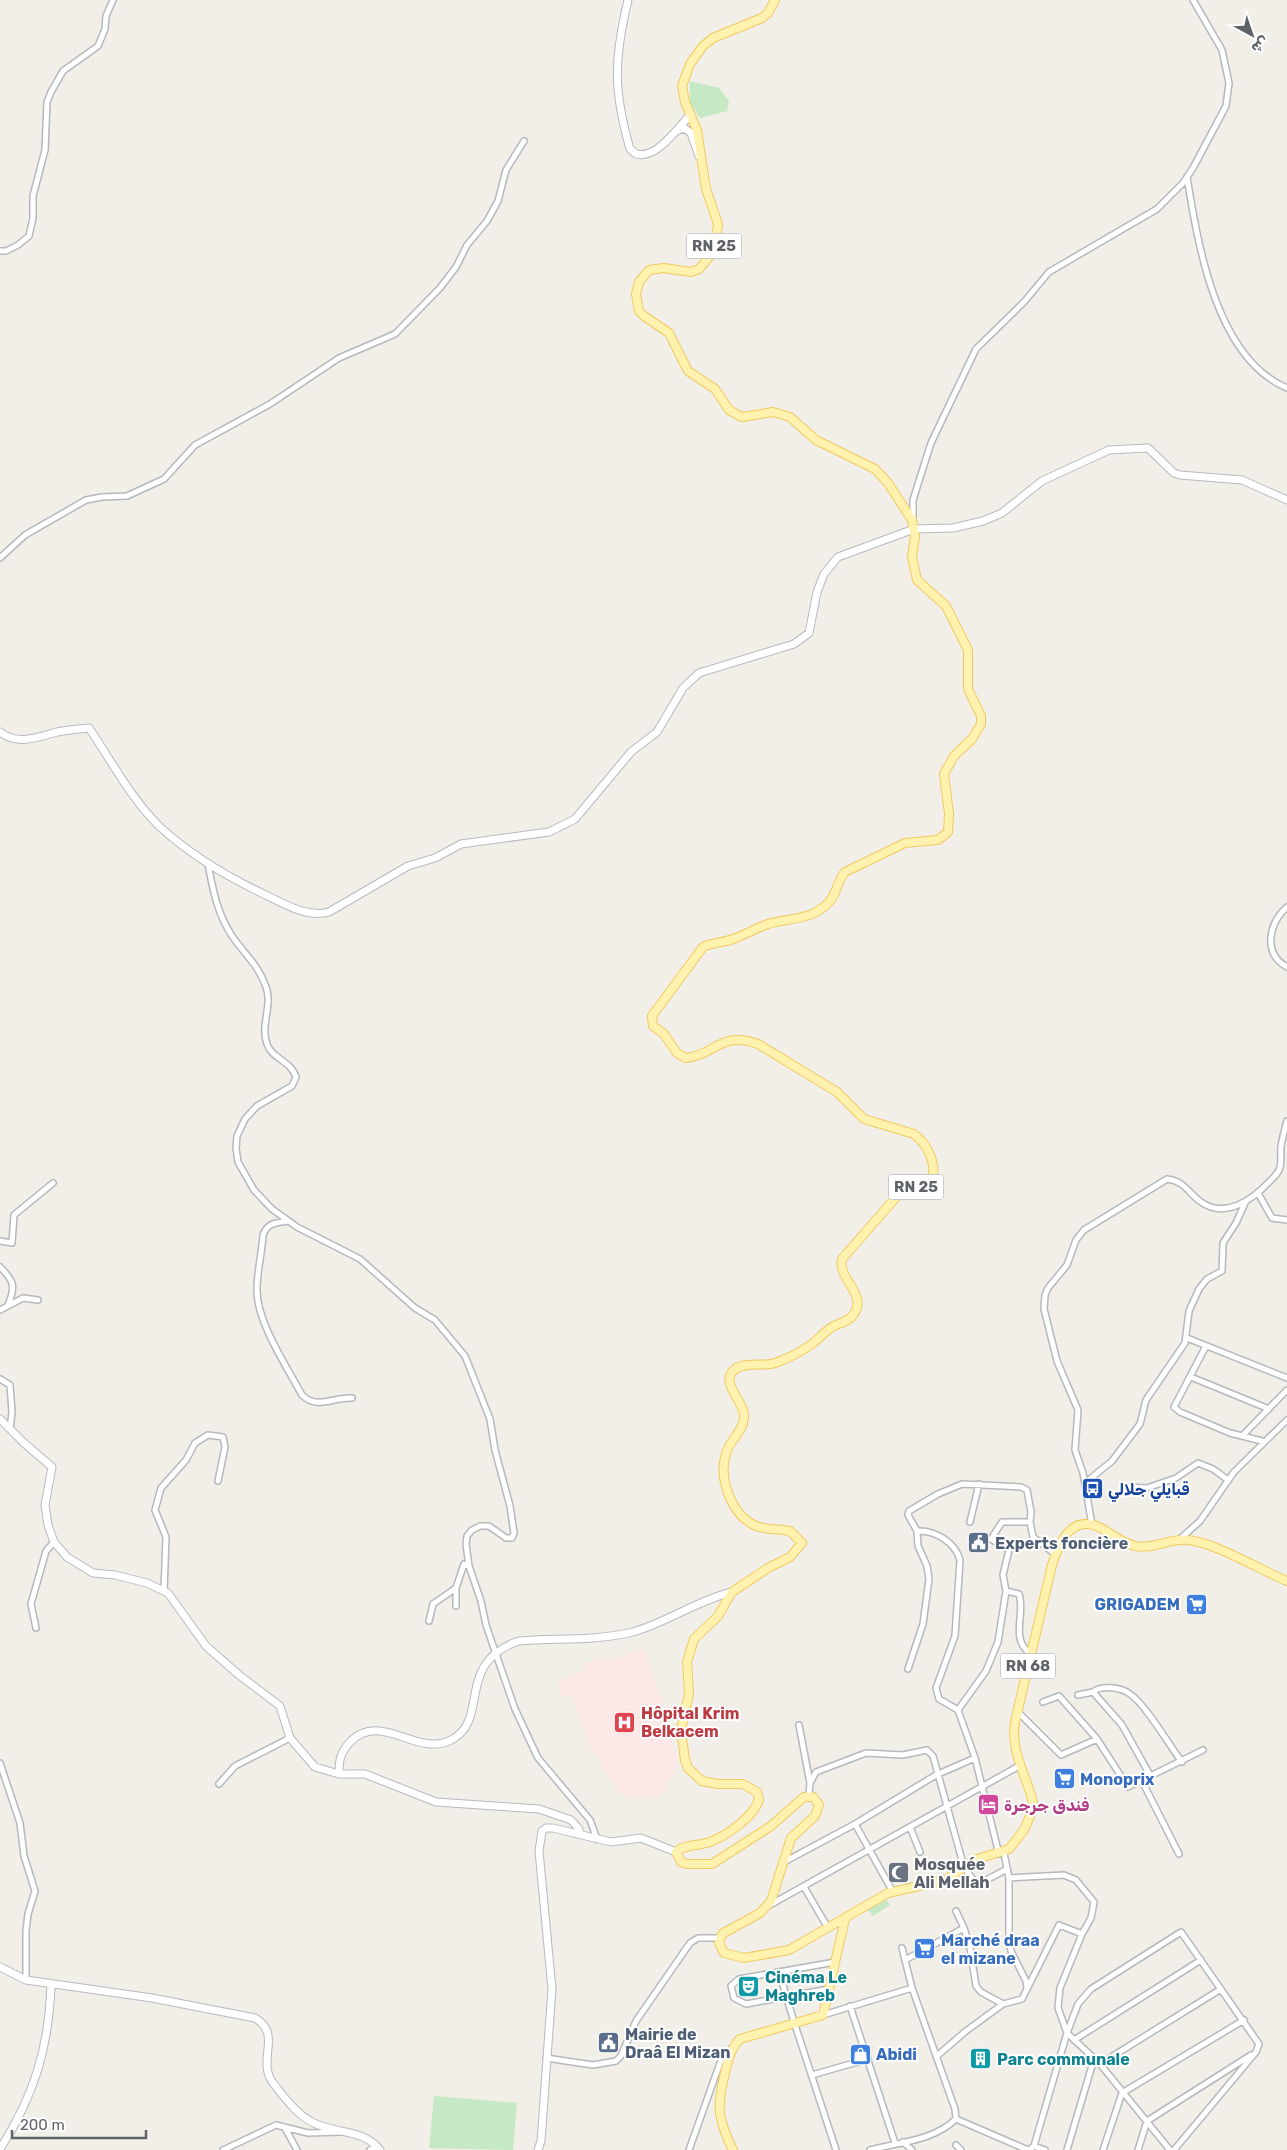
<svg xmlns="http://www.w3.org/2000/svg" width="1287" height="2150" viewBox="0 0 1287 2150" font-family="Rubik,Vazirmatn,sans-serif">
	<rect width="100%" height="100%" fill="#f1efe8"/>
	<path fill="#fce8e6" d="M643,1648L666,1712L676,1758L674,1774L660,1797L626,1796L618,1792L590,1745L571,1695L563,1698L557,1682L585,1670L583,1664L599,1658L617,1659Z"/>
	<path fill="#c5e8c5" d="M690,81L719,88L729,101L727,111L700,118L690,103Z
		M885,1897L890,1905L873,1916L868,1909Z
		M434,2096L517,2103L513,2150L429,2148Z"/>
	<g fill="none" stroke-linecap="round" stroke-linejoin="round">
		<defs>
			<path id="street" d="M1187,177C1198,245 1216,358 1287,388
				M0,251H6L18,245L29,236L33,218V196L45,150L47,102L51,92L63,71L98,46L105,29L106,16L113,0
				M913,521V500L931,443L976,349L1024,302L1049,272L1157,209L1183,183L1193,168L1226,106L1229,83L1222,50L1193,0
				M0,558L25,535L86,500L102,497L127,496L164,479L195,445L270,404L339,358L395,334L440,288L456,267L467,245L487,221L498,201L506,170L524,141
				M208,864C213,890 217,913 232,936C245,955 258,964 266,987C273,1005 260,1025 267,1044C271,1058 291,1061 296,1077L292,1086L257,1106L245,1119L237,1136L236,1148L238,1162L254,1190L272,1209L297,1227L360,1259L415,1308L435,1320L465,1356L490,1419L495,1450L510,1506L514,1533L512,1538H506L489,1526H480L472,1530L467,1536L466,1544L469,1566L481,1601L486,1625L515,1709L538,1758L590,1820L597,1839
				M1287,907C1269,923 1262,953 1287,967
				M1258,1193L1272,1218L1287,1220
				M289,1221C276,1223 268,1222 263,1235C262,1253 257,1271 257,1289C256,1321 287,1367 302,1395C317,1410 333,1397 352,1398
				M0,1241L12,1243L14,1215L53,1183
				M0,1267C14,1281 16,1286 8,1305
				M0,1310L23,1298L38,1300
				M1187,1338L1287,1378
				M1206,1346L1174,1407L1180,1412L1230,1433L1262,1441
				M1191,1377L1269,1409
				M0,1379L10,1385L12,1412L10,1429
				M1243,1435L1287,1390
				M1085,1483L1112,1461L1140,1424L1146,1400L1185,1343L1189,1311L1199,1289L1207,1279L1222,1271L1223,1243L1236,1223L1245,1203
				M1126,1487L1147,1488L1176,1478L1198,1463L1213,1469L1228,1480
				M970,1522L979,1484
				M1092,1525L1083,1473L1075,1450L1078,1410L1057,1361L1044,1309L1045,1295L1048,1288L1067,1265L1076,1240L1084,1230L1167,1179C1185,1181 1188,1193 1201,1202C1225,1219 1252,1200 1269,1182C1273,1178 1279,1173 1280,1167C1282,1161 1280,1154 1281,1147C1282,1138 1285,1129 1287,1121
				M1180,1539L1200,1521L1234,1472L1287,1420
				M456,1588V1606
				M164,1591L166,1537L155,1510L161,1488L186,1460L195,1443L208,1435L223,1437L225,1447L218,1481
				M1006,1591L1003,1575L1009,1550L991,1539L1002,1522H1030L1033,1537L1055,1554
				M429,1621L433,1604L456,1588L464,1564L469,1566
				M36,1628L31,1604L46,1551L54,1542
				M908,1669L923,1624L929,1579L927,1566L918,1546L917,1531
				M1078,1695L1093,1692
				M1043,1702L1059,1696L1097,1739
				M958,1710L939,1699L936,1688L955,1636L960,1560C955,1542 935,1530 917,1531L908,1515L909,1511L938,1494L962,1484L1021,1487L1027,1490L1031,1512L1030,1522
				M1017,1711L1061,1755L1097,1739L1128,1787L1203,1750
				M799,1725L810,1783
				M975,1758L958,1710L986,1671L998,1642L1006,1591L1019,1594C1026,1614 1009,1639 1031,1654
				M0,1763L20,1823L24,1856L35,1891L28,1914L26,1931V1980
				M1151,1777L1122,1725L1093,1692C1101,1685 1121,1687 1130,1694C1146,1705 1169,1745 1182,1762
				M1142,1781L1179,1854
				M219,1784L235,1766L290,1738
				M809,1795L810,1783L816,1772L866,1753L903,1755L927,1750L933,1756L964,1867L977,1885L1007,1869
				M855,1824L893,1892
				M910,1827L920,1852
				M1004,1853L1009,1878V1939L1011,1951L1026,1981L1027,1988
				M784,1862L855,1824L936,1775L975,1758L999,1854
				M1009,1878L1064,1875L1076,1880L1094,1902L1091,1918L1082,1934
				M804,1887L828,1928
				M768,1906L1019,1766
				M956,1911L964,1928
				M902,1948L912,1988
				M905,1960L964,1928L970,1948L976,1986L981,1992L1003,2004
				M779,1972L794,2022
				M829,1989L746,2004L734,1998L731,1986L739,1979L835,1962
				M850,2006L895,2143
				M823,2015L912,1988L955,2109L956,2119C933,2141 900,2142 870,2150
				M795,2025L836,2150
				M1074,2040L1201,1960
				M937,2056L966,2031L1003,2004L1022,1999L1059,1925L1082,1934L1060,1988L1058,2008L1067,2033L1100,2064L1170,2150
				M546,2058L593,2065L616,2061L621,2056L636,2021L690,1943L698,1938H720
				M1100,2064L1221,1989
				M812,2075L868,2059
				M956,2119L1028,2150
				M285,2128L297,2150
				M903,2142L912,2150
				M956,2145L961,2150
				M1034,2146L1045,2150
				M223,2150L276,2125L308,2133L341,2132
				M370,2150L377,2146
				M689,2150L720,2063L724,2055L732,2048
				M1029,2150L1034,2146L1067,2033L1078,2004L1091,1989L1181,1932L1259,2044L1256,2052L1174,2150
				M1067,2150L1094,2059
				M1103,2150L1122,2093L1244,2020
				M1138,2150L1147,2121L1251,2055"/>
			<path id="secondary" d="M628,0C614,59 613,90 630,149L636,154C652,158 666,142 676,131
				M691,114L676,131L684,128L691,133L699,156
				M0,732C18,746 38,737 57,732C67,730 78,729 89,728C111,760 131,799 160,827C192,856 229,878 268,896C286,905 309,918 329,912L408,866L435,858L461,844L549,832L575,819L631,752L657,732L683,688L699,673L794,644L809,633L817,592L824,574L838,557L914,529L953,528L983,521L1002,513L1042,481L1109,450L1148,448L1174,473L1180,475L1242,480L1287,500
				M0,1419L24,1443L52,1467L45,1505L48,1525L54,1542L67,1557L93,1573L115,1575L147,1583L168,1593L206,1646L239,1675L280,1706L290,1738L315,1767L339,1774H365L436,1802L539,1809L571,1820L579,1829V1834
				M339,1774C339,1760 340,1754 349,1743C380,1710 415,1756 449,1741C492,1722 453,1663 519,1641C557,1638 596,1641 633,1632C668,1622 698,1600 732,1592
				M0,1967L26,1980L152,1998L255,2018C283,2034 256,2060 273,2083C284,2097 298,2116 314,2123C336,2134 364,2129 380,2150
				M0,2149C34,2096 49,2048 51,1984
				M538,2150L541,2141L552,1989L539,1851L542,1831L546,1828H553L611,1842L641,1838L676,1852"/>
			<path id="primary" d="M775,0L768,13L762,18L713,38L703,46L690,64L682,86L685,102L697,130L706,189L718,224L715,245L710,256L699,269L691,272L664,268L649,270L639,282L636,294L639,311L644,316L669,333L688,371L715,389L729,410L742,417L773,412L790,417L816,440L875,469L888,483L912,520L915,536L912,557L917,580L946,606L968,650V689L981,716V724L972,739L954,756L944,774L949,814L948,832L938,840L905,843L845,872C837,881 837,894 829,902C813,920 789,918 768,924C756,928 745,935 733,939C723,943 713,942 703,947L652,1016L653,1026L664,1034L677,1053L685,1058C714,1056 721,1030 758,1044L837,1092L864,1119L914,1134C927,1144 937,1163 932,1179L898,1195L842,1259C837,1279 868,1294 854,1314C850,1321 839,1323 832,1327C823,1333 817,1341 809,1346C799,1353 786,1359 775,1363C763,1367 744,1361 734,1370C719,1384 746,1402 744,1418C743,1431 731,1439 727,1451C717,1477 731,1515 756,1526C767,1530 779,1529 790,1531L802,1543L790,1557L768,1568L732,1592L718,1616L694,1639L687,1662L689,1694L681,1730L685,1760L688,1768L702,1781L718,1784H743L757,1792L759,1799C755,1816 726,1836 710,1842C699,1846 684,1844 676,1852L681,1862L687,1864H712L771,1826L804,1797H813L819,1805L815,1816L791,1838L771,1901L760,1913L722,1934L719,1943L724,1953L744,1958L789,1950L888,1893L946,1880L974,1860L1009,1849L1024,1830L1034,1807C1028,1777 1010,1754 1015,1722L1052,1565C1059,1543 1071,1513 1101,1528C1112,1534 1122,1543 1135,1546C1152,1550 1170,1538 1188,1540C1214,1542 1260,1570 1287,1581
				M733,2150C727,2138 722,2127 720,2113C718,2098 728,2048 740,2039L823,2015L845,1919"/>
		</defs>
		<use href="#street" stroke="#b5b8bc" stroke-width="8"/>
		<use href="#secondary" stroke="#b6babf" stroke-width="9"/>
		<use href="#primary" stroke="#f2c960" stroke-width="10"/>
		<use href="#street" stroke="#fff" stroke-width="5"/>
		<use href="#secondary" stroke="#fff" stroke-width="7"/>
		<use href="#primary" stroke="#fff2af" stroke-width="8"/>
	</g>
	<defs>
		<symbol id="bus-square" viewBox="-11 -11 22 22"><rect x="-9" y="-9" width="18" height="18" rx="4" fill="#1a4fb4" stroke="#fff"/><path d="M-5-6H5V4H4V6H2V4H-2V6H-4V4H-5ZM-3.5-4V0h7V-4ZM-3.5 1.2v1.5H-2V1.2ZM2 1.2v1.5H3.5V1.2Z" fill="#fff"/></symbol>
		<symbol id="civic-square" viewBox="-11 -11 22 22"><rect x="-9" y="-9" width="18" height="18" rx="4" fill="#5c6f8a" stroke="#fff"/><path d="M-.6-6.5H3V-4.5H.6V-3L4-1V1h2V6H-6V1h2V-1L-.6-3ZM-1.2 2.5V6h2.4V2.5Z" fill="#fff"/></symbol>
		<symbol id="supermarket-square" viewBox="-11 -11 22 22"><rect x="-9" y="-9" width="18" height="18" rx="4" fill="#3f7fe0" stroke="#fff"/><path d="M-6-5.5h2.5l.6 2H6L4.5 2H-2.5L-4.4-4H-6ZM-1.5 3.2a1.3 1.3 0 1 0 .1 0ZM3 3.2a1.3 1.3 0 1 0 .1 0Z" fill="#fff"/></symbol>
		<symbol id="hospital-square" viewBox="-11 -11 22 22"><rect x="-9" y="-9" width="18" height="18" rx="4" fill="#e0444e" stroke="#fff"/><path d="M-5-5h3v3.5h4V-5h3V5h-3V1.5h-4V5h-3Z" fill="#fff"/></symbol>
		<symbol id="hotel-square" viewBox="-11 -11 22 22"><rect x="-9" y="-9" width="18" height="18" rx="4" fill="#d1479c" stroke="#fff"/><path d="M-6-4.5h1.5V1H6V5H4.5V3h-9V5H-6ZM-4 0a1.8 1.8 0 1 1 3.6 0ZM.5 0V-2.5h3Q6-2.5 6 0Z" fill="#fff"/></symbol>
		<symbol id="mosque-square" viewBox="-11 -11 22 22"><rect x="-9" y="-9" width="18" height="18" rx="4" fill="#6b7280" stroke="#fff"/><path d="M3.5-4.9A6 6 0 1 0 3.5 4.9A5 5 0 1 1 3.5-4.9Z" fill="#fff"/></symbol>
		<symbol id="theatre-square" viewBox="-11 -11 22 22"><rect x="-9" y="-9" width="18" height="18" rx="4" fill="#0f9aa8" stroke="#fff"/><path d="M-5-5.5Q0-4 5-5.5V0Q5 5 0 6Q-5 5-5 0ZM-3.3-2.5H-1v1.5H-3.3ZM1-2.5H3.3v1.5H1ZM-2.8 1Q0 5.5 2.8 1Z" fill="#fff"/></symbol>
		<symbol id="shop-square" viewBox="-11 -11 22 22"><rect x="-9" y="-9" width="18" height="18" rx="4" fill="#3f7fe0" stroke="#fff"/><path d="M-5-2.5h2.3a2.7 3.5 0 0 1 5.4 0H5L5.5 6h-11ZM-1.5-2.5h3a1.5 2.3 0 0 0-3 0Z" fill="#fff"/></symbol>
		<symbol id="building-square" viewBox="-11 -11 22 22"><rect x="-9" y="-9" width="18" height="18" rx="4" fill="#0f9aa8" stroke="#fff"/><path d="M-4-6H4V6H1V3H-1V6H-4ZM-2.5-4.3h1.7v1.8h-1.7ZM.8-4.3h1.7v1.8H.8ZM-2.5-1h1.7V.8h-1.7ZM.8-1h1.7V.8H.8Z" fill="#fff"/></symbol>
	</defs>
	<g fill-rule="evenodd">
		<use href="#bus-square" x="1080" y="1476" width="25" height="25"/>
		<use href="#civic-square" x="966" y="1530" width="25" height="25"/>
		<use href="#supermarket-square" x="1184" y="1592" width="25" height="25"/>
		<use href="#hospital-square" x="612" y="1710" width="25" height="25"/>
		<use href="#supermarket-square" x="1052" y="1766" width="25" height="25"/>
		<use href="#hotel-square" x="976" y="1792" width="25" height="25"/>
		<use href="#mosque-square" x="886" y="1860" width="25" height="25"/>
		<use href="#supermarket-square" x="912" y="1936" width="25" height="25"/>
		<use href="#theatre-square" x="736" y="1974" width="25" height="25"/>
		<use href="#civic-square" x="596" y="2030" width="25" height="25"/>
		<use href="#shop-square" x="848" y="2042" width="25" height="25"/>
		<use href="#building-square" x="968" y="2046" width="25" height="25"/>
	</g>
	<g text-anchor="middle" stroke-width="4" stroke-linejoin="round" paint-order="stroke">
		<g fill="#fff" stroke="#8f9295" stroke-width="1">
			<rect x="686.5" y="233.5" width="55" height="25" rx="4"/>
			<rect x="888.5" y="1174.5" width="55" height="25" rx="4"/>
			<rect x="1000.5" y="1653.5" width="55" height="25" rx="4"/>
		</g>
		<g font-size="15" font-weight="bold" fill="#5f6368">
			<text x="714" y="251">RN 25</text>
			<text x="916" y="1192">RN 25</text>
			<text x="1028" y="1671">RN 68</text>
		</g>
		<g font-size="16" font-weight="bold" fill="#164399" stroke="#fff" text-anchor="start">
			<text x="1108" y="1495">قبايلي جلالي</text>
		</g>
		<g font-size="16" font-weight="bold" fill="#4e5e75" stroke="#fff" text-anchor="start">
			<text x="995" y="1549">Experts foncière</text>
			<text x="625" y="2040">Mairie de<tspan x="625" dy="18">Draâ El Mizan</tspan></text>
		</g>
		<g font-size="16" font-weight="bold" fill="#366cbe" stroke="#fff" text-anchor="start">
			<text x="1180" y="1610" text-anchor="end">GRIGADEM</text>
			<text x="1080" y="1785">Monoprix</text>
			<text x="941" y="1946">Marché draa<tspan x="941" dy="18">el mizane</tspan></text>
			<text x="876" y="2060">Abidi</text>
		</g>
		<g font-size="16" font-weight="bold" fill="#be3a42" stroke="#fff" text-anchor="start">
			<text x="641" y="1719">Hôpital Krim<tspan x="641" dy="18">Belkacem</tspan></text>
		</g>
		<g font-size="16" font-weight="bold" fill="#b23c85" stroke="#fff" text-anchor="start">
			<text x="1004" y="1811">فندق جرجرة</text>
		</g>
		<g font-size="16" font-weight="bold" fill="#5b616d" stroke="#fff" text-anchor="start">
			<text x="914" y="1870">Mosquée<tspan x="914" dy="18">Ali Mellah</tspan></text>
		</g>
		<g font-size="16" font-weight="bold" fill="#0d838f" stroke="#fff" text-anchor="start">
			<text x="765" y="1983">Cinéma Le<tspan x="765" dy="18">Maghreb</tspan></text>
			<text x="997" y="2065">Parc communale</text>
		</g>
	</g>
	<g transform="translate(1252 35) rotate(140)" stroke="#ffffff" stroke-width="4" paint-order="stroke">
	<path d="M0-4L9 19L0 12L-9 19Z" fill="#5f6368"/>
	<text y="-8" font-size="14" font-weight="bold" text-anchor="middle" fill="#5f6368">ش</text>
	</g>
	<path d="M12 2130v8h134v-8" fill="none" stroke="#5f6368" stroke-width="2.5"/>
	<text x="20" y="2130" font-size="15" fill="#5f6368" stroke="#ffffff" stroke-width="4" paint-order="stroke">200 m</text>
</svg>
